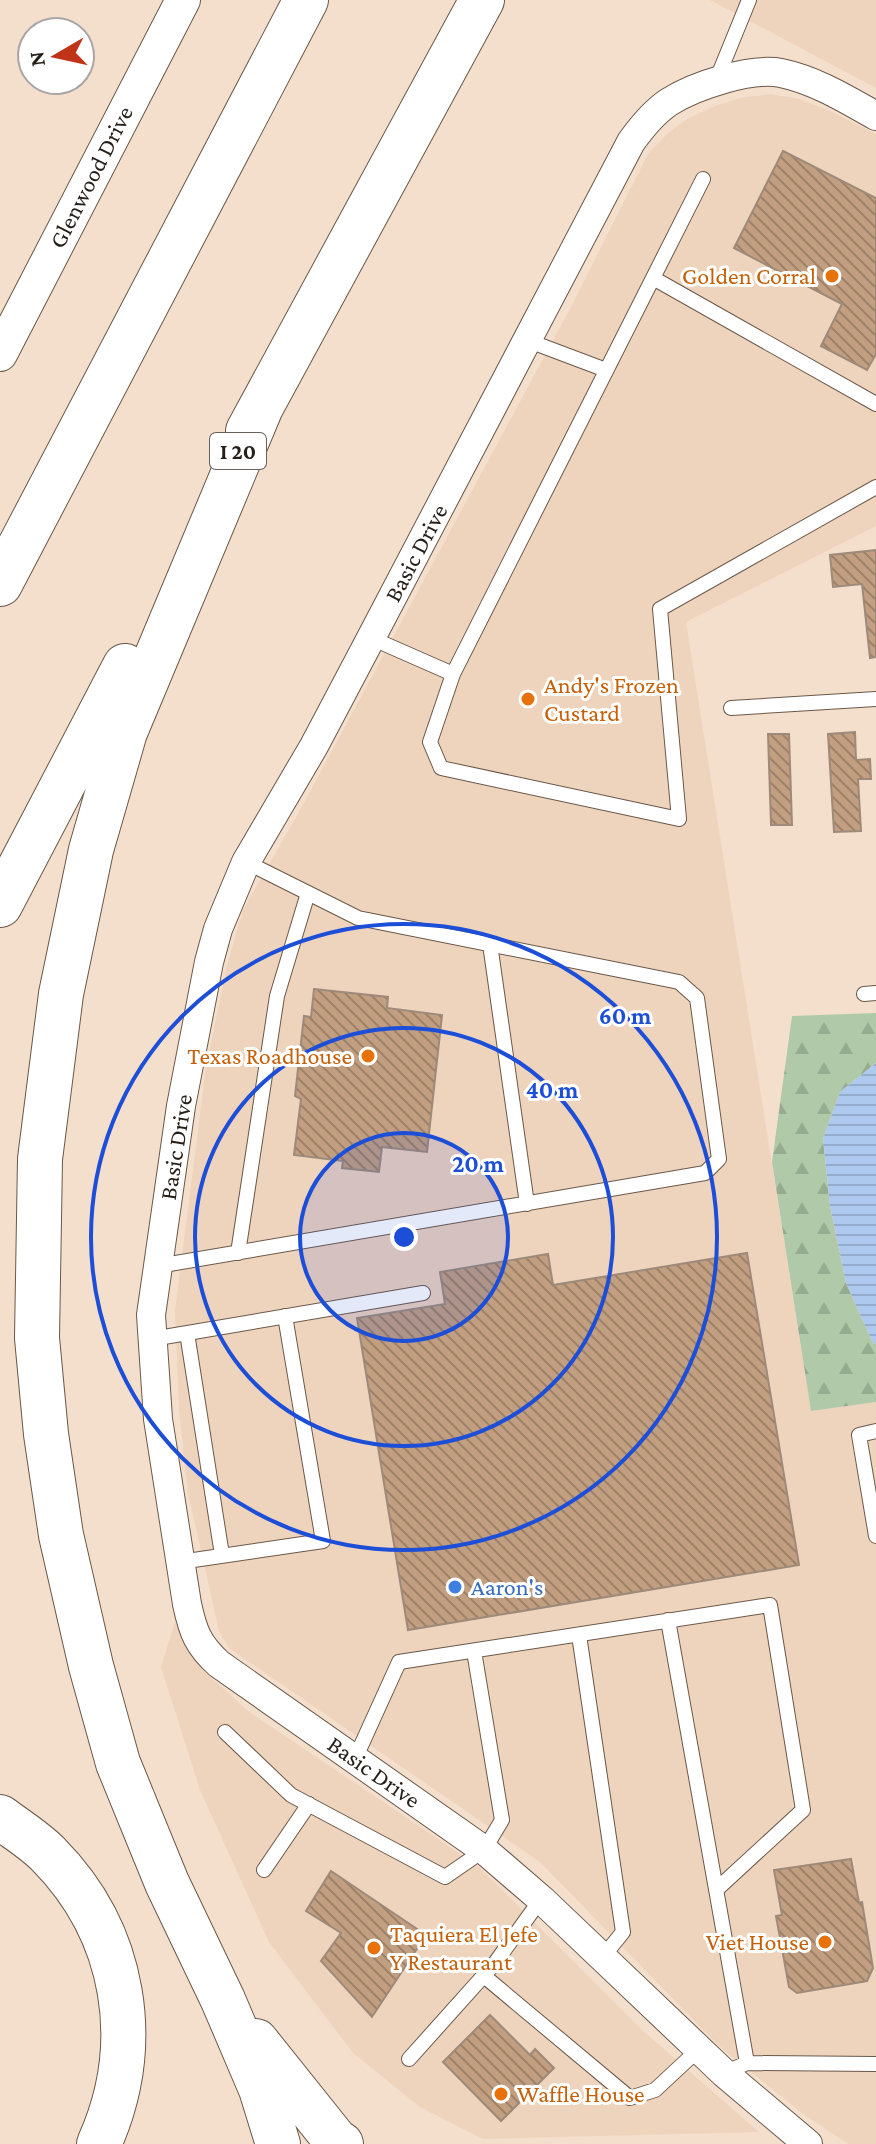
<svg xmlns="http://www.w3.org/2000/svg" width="876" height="2144" viewBox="0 0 876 2144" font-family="'Crimson Pro',serif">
	<defs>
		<pattern id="forest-firs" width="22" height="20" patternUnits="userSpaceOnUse" patternTransform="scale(2)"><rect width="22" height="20" fill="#afc9a9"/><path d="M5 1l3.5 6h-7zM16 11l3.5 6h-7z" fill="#96ac91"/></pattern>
		<pattern id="water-rules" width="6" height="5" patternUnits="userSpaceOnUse" patternTransform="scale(2)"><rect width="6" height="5" fill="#adcaee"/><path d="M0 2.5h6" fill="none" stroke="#95adcc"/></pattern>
		<pattern id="building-back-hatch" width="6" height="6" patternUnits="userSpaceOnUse" patternTransform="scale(2)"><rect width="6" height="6" fill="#c29f80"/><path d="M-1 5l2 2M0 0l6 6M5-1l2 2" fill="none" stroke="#9d8168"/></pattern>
	</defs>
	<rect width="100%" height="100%" fill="#f4dfcd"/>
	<path fill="#eed3bd" d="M710,0H876V88Z
		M771,94L799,99L830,111L876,134V526L686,622L811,1411L876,1402V2144H848L803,2114L719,2046L540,1862L229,1648L219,1631L188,1493L179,1410L175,1311L206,1067L227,966L243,910L299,812L571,307L648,154L668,133L687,119L715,106L740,98Z
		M175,1622L188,1647L205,1672L248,1711L478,1866L642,2030L759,2132L483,2139L420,2107L353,2053L269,1942L200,1790L161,1667Z"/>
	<path fill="url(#forest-firs)" d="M876,1013V1063L840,1092L823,1139L830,1206L846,1283L873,1343L876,1344V1402L811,1411L772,1162L792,1016Z"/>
	<path fill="url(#water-rules)" d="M876,1063V1344L873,1343L846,1283L830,1206L823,1139L840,1092Z"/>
	<path fill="url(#building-back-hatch)" stroke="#9d8a7a" stroke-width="2" d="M783,151L876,198V354L867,370L821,346L842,304L734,248Z
		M876,550V657L870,658L862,584L833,587L830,555Z
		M855,732L856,760L870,759L871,779H858L861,831L834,832L828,734Z
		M768,734H789L792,825H771Z
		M314,989L388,997L387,1008L442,1015L427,1152L382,1147L379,1172L342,1168L343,1161L294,1155L301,1099L295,1096L304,1016L311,1017Z
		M747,1253L799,1565L408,1630L357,1318L445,1304L440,1272L548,1254L553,1285Z
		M851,1859L859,1903L862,1902L873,1968L867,1981L797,1993L789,1987L776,1916L782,1915L774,1870Z
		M331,1871L426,1935L372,2017L321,1961L341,1933L306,1911Z
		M490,2015L530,2055L535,2049L554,2068L501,2121L443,2062Z"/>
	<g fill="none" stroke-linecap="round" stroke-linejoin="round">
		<defs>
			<path id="service" d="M716,81L749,0
				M703,179L453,674L430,742L441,768L679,819L660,609L876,487
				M653,278L876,404
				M529,341L606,370
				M371,638L453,674
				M731,708L876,699
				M490,944L527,1204
				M864,994L876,993
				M238,1253L277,996L308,893
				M158,1266L705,1173L719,1159L697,998L679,982L358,918L246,862
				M187,1333L222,1555
				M152,1339L423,1293
				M876,1431L859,1435L876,1536
				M180,1562L323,1541L285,1316
				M668,1620L747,2063L724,2073
				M579,1635L623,1932L602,1958
				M225,1732L291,1795L445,1877L484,1850L502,1820L474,1651
				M355,1759L399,1662L770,1605L803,1810L716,1890
				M264,1870L309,1804
				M484,1976L630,2098L655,2090L698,2050
				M409,2059L495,1963L541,1899
				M747,2063L876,2064"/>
			<path id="minor" d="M808,2144L724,2073L541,1899L484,1850L219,1664C198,1645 193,1632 187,1604L158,1419L151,1315L181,1106L209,962L218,929L246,862L314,746L371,638L631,142C641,128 654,112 669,102C694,86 751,67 781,73C815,80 846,99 876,116"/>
			<path id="tertiary" d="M0,354L183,0"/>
			<path id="motorway" d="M261,407L125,732L91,850L61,994L40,1159L37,1338L46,1434L61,1535L91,1666L118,1763L167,1883L223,2000L261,2089L278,2144
				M248,431L482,0
				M0,584L306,0
				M0,905L125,666
				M0,1817C16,1829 34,1840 48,1854C126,1933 144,2044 99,2144
				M256,2041L336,2141L341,2144"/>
		</defs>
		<use href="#service" stroke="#6a5849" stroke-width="16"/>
		<use href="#minor" stroke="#6a5849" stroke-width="30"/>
		<use href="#tertiary" stroke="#6a5849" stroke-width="36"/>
		<use href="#motorway" stroke="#6a5849" stroke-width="46"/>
		<use href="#service" stroke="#fff" stroke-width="14"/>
		<use href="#minor" stroke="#fff" stroke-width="28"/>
		<use href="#tertiary" stroke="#fff" stroke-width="34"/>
		<use href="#motorway" stroke="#fff" stroke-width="44"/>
	</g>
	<circle cx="404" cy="1237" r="104" fill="#1d4ed8" fill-opacity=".12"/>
	<g fill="none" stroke="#1d4ed8" stroke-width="4">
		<circle cx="404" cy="1237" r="104"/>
		<circle cx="404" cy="1237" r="209"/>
		<circle cx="404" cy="1237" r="313"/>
	</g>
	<g fill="#e8710a" stroke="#fff" stroke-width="3">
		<circle cx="832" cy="276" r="8"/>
		<circle cx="528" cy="699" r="8"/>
		<circle cx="368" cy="1056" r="8"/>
		<circle cx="825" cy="1942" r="8"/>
		<circle cx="374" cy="1948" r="8"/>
		<circle cx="501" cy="2094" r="8"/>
	</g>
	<circle fill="#3f7fe0" stroke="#fff" stroke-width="3" cx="455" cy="1587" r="8"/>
	<g text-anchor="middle" stroke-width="6" stroke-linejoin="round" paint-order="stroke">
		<rect fill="#fff" stroke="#67625e" stroke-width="2" x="210" y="433" width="56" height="36" rx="6"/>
		<g font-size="22" font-weight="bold" fill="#261f19">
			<text x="238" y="459">I 20</text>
		</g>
		<g font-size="24" fill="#261f19" stroke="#fff">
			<text transform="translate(91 177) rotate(-63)" y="8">Glenwood Drive</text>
			<text transform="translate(416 553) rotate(-62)" y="8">Basic Drive</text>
			<text transform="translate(176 1147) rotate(-81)" y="8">Basic Drive</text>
			<text transform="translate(374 1772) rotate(35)" y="8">Basic Drive</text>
		</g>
		<g font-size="24" fill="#c56008" stroke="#fff" text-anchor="end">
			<text x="816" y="284">Golden Corral</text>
			<text x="544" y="693" text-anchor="start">Andy's Frozen<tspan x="544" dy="28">Custard</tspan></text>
			<text x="352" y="1064">Texas Roadhouse</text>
			<text x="390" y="1942" text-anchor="start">Taquiera El Jefe<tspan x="390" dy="28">Y Restaurant</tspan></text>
			<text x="809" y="1950">Viet House</text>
			<text x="517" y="2102" text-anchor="start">Waffle House</text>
		</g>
		<g font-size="24" fill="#366cbe" stroke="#fff" text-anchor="start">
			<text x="471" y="1595">Aaron's</text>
		</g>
	</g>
	<circle cx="404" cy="1237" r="12" fill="#1d4ed8" stroke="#fff" stroke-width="4"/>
	<g font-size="24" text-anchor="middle" font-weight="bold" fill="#1d4ed8" stroke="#fff" stroke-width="6" stroke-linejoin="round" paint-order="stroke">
		<text x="625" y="1024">60 m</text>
		<text x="552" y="1098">40 m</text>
		<text x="478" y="1172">20 m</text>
	</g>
	<g transform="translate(56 56) rotate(261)"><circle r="38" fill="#ffffff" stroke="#a8a5a3" stroke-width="2"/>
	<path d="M0-6L14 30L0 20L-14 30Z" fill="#bf3417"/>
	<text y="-12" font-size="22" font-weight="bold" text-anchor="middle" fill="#261f19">N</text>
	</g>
</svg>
